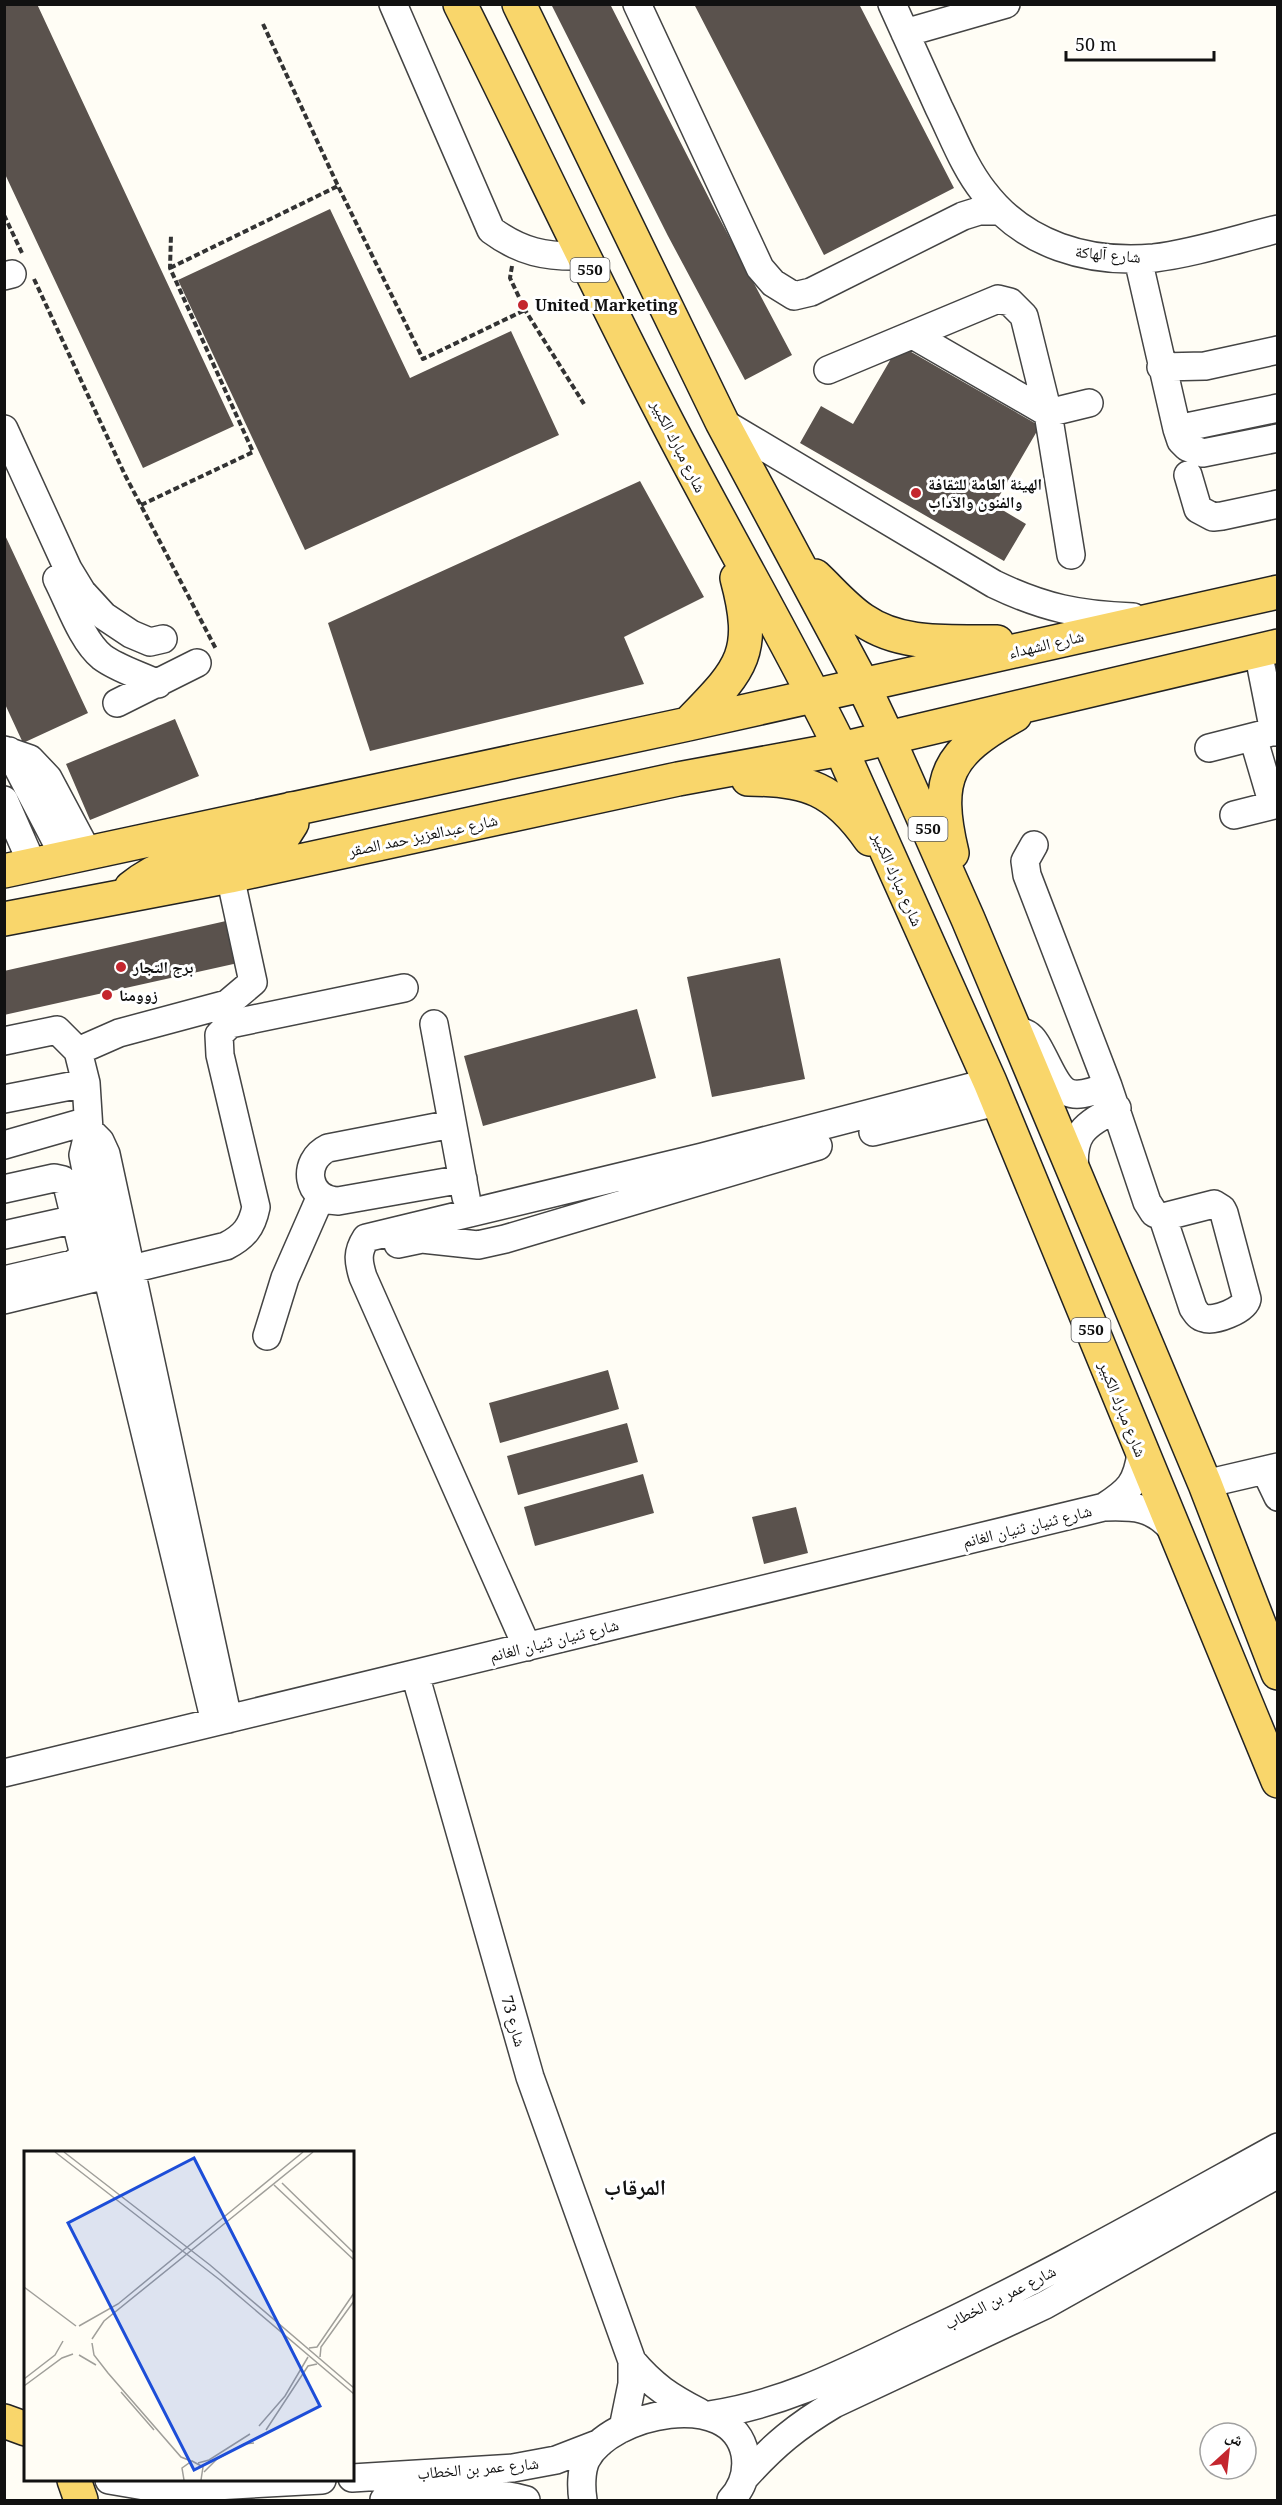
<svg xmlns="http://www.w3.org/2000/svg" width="1282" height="2505" viewBox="0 0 1282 2505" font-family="'Noto Serif','Noto Naskh Arabic',serif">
	<rect width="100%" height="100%" fill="#fffdf5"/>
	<path fill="#5a524d" d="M4,4H37L234,426L143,468L4,172Z
		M551,4H610L715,210L792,355L745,380L668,236Z
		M694,4H859L954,188L824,255Z
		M330,209L410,378L511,331L559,435L305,550L178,280Z
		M899,345L1040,426L994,505L1026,524L1004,561L800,443L821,406L853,424Z
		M640,481L704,597L624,637L644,684L370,751L328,623Z
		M4,533L88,713L23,743L4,702Z
		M175,719L199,776L90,820L66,764Z
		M226,921L238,963L4,1015V971Z
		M780,958L805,1079L712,1097L687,977Z
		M637,1009L656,1078L483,1126L464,1056Z
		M608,1370L619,1409L500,1443L489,1403Z
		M627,1423L638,1462L518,1495L507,1456Z
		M643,1474L654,1513L535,1546L524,1507Z
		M796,1507L808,1553L764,1564L752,1517Z"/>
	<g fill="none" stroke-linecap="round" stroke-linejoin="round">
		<defs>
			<path id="minor" d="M393,4L491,230C521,252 545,257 582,256
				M637,4L760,268L773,283L794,296L811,292L963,216L979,211H1001
				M892,4C908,39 923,73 939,108C953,136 964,167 984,192C1024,245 1089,264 1154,258C1195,253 1237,239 1278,229
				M905,33L1006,4
				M1138,259L1177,429L1181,441L1187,447L1203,453L1278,438
				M4,276L12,274
				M913,335L1048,413L1089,403
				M1161,367L1205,366L1278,350
				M828,370L998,299L1010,302L1024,316L1048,413L1071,555
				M722,422L994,584C1044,608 1079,615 1133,617
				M4,429L68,569L82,592L104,616L131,634L150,642L163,639
				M1177,429L1278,408
				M1188,475L1198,509L1213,517L1222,516L1278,504
				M57,579C69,602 82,641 102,657C118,669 140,675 158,684
				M1258,651L1274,732
				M117,703L197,663
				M1253,737L1273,805
				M1209,748L1268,733
				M4,750L30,759L48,778L89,855
				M9,751L66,860
				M4,800L33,866
				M1234,815L1278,804
				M1034,845L1025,861L1027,875L1108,1086L1147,1202L1154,1213L1165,1218
				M434,1024L466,1197
				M1022,1032C1030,1034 1034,1040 1038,1047C1061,1088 1058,1106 1108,1086
				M4,1041L57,1030L78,1051L86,1083L89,1130
				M78,1051L119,1033L227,1004L253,982L230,876
				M4,1099L86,1083
				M452,1124L328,1148C301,1161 306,1200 338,1201L463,1179
				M873,1132L997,1102
				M4,1145L88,1121
				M1075,1174C1071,1133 1083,1126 1117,1108
				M4,1189L54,1178L63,1180L67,1185L83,1251L80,1259L73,1264L4,1280
				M1214,1204L1222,1209L1224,1213L1247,1299C1245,1310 1214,1322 1204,1318C1198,1317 1196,1312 1193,1308L1164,1221L1167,1216Z
				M4,1235L76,1219
				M398,1244L422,1239L478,1245L505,1239L818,1146
				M4,1300L226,1246C244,1237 252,1227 256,1207L220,1055L219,1035L230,1024L404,988
				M267,1336L285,1278L321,1196
				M1265,1470L1278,1497
				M1205,1484L1278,1467
				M1104,1507C1129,1491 1137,1483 1141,1453
				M527,1647L363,1277C358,1261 357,1252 366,1238L702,1157L990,1082
				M415,1674L530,2077L632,2361V2384L623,2428
				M215,1722L107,1275L83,1155L89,1130L100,1141L106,1154L228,1719
				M4,1773L1104,1507C1134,1506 1152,1506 1173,1530
				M632,2361C653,2386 670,2397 699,2412
				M709,2415C785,2404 847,2371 916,2338C1040,2280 1158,2213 1278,2147
				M746,2476C774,2445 797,2426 834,2404L1045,2305L1278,2174
				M352,2478L513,2468L556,2460L600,2443
				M109,2480L162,2489L322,2480
				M384,2500C430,2497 481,2487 526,2500
				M583,2500C581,2488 581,2471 586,2460C610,2413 732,2387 745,2454C748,2472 743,2487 731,2500"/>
			<path id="major" d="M460,4C528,140 592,277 662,412C720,525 785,635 841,749L990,1082L1278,1781
				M519,4L722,422L863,685L888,738L968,919L1205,1484L1278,1673
				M815,576C831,591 845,608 863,620C902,647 951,641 997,642
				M688,724C740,670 758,656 737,578
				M748,779C807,779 835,789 870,839
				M952,853C934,777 947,753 1015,715
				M4,871L688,724L1278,592
				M131,888C176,851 233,853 285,834L292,823L291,809
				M4,919L230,876L678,779L841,749L1278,646
				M4,2421L26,2429
				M74,2480L81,2500"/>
		</defs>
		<use href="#minor" stroke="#444" stroke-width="30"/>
		<use href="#major" stroke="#222" stroke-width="36"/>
		<path stroke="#333" stroke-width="4" stroke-dasharray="6 3" stroke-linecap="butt" d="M263,24L338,186L423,359L525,310
			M4,215L22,253
			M512,266L510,278L525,310L584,404
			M170,268L338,186
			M34,279L125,475L216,649
			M141,505L253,452L170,268L171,235"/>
		<use href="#minor" stroke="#fff" stroke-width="27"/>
		<use href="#major" stroke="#f9d66b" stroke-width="33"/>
	</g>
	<g fill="#c4262e" stroke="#fff" stroke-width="2">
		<circle cx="523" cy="305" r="6"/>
		<circle cx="916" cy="493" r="6"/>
		<circle cx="121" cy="967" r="6"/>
		<circle cx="107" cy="995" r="6"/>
	</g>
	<g text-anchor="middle" stroke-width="6" stroke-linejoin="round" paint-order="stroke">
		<g fill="#fff" stroke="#585858" stroke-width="1.5">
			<rect x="570.5" y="258" width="39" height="24" rx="4.5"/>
			<rect x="908.5" y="817" width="39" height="24" rx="4.5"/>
			<rect x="1071.5" y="1318" width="39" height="24" rx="4.5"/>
		</g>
		<g font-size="15" font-weight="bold" fill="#111">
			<text x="590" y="275">550</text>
			<text x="928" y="834">550</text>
			<text x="1091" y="1335">550</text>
		</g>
		<g font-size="16" fill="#111" stroke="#fff">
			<text transform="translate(1108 254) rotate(5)" y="6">شارع آلهاكة</text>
			<text transform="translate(679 446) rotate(63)" y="6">شارع مبارك الكبير</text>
			<text transform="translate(1046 644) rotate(-13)" y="6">شارع الشهداء</text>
			<text transform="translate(423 835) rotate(-12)" y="6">شارع عبدالعزيز حمد الصقر</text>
			<text transform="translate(898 879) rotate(66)" y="6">شارع مبارك الكبير</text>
			<text transform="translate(1123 1409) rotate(68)" y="6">شارع مبارك الكبير</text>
			<text transform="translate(1027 1526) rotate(-14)" y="6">شارع ثنيان ثنيان الغانم</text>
			<text transform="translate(554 1640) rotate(-14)" y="6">شارع ثنيان ثنيان الغانم</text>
			<text transform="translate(514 2021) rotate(74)" y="6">شارع 73</text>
			<text transform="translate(1000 2297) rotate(-27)" y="6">شارع عمر بن الخطاب</text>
			<text transform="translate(478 2468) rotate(-5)" y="6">شارع عمر بن الخطاب</text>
		</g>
		<g font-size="16" font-weight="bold" fill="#111" stroke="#fff" text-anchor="start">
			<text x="535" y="311">United Marketing</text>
			<text x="928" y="490">الهيئة العامة للثقافة<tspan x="928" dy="18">والفنون والآداب</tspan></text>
			<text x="133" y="973">برج التجار</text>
			<text x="119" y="1001">زوومنا</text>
		</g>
		<g font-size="22" font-weight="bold" fill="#111" stroke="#fff">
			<text x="635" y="2195">المرقاب</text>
		</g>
	</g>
	<g transform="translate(24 2151)">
		<rect width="330" height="330" fill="#fffdf5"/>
		<path fill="none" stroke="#a09f9a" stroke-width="1.5" d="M31,1L196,129L330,243M40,1L186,114L330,237M258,32L330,102M250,34L330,109M0,136L52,175M55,175L94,153L279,1M68,188L80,170L289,1M68,192L70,204L84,222L157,306L167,310M285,197L293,196L330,142M55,204L72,214M296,206L297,196L330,150M0,228L31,204L39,190M0,235L38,207L49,203M97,241L130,279M235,275L261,245L284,206M242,279L284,215L293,213M174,312L185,309L226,283M180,321L193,308L220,293L230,292M160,329L158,317L168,310L179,316L177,329"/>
		<path fill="#1d4ed8" fill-opacity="0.15" stroke="#1d4ed8" stroke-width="3" d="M170,7L296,255L170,319L44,72Z"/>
		<rect width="330" height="330" fill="none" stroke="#111" stroke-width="3"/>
	</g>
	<rect width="1282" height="2505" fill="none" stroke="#111111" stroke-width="12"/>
	<g transform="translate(1228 2451) rotate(27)"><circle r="28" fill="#ffffff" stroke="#a0a0a0" stroke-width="1.5"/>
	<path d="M0-4.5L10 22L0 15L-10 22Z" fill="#c4262e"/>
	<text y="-9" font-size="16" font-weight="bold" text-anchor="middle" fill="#111111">ش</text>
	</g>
	<path d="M1066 51v9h148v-9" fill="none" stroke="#111111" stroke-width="3"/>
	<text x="1075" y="51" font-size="18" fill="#111111" stroke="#ffffff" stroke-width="4.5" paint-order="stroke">50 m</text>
</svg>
